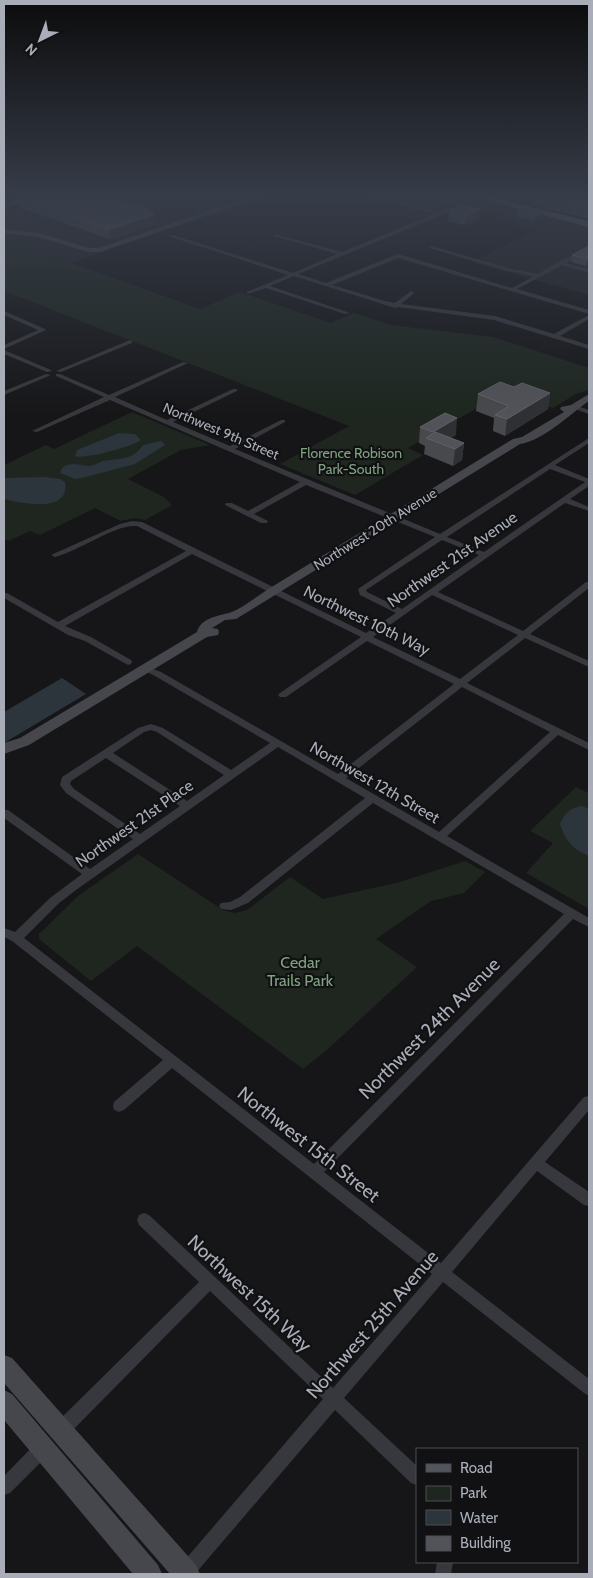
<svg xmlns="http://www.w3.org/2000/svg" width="593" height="1578" viewBox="0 0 593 1578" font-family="Cabin,sans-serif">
	<rect width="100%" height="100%" fill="#161618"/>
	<path fill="#222225" d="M54,194H273L70,263L4,239V209Z
		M372,194H461L589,227V295L472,262L537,230L495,219L502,215L456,203L438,211Z
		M495,194H589V220L498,196Z"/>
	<path fill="#1e261f" d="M4,239L200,309L240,292L331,323L354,313L391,325L493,337L589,368V390L576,394L553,408L505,392L408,448L423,455L355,495L280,464L349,426L4,291Z
		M132,412L210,445L181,450L128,479L164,497L172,505L145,520L134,518L121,521L95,508L40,535L30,531L8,541L4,539V465L46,445L54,449Z
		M576,787L589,793V909L526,873L553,843L530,831Z
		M138,854L223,910L235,913L247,910L290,877L323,899L400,882L465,861L485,872L464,893L431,901L376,939L417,967L328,1049L303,1069L137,946L91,981L39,939V934L78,896Z"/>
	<path fill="#2c353c" d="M119,433L135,434L141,440C134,446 84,460 75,456L77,450Z
		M161,441L165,445L135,464L82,478L75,479L60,473L62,468C72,461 77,465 89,466C94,466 98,462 104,461C120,458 132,461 143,445Z
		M44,477L60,479L65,482C71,514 20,503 4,499V478Z
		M62,678L86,694L4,743V712Z
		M582,806L589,809V856C573,850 565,840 560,824C565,813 569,808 582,806Z"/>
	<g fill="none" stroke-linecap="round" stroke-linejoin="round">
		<path fill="#37383d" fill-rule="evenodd" d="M363,194H371L438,212L481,194H487L442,215L298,274L326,283L398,254L512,288L534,276L504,270L429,248L432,246L507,268L538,274L558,262L589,248V251L566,263L589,269V273L562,265L517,289L589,310V314L398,258L332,285L385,301L395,303L411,291L414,293L413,294L401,304L495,316L554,334L589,315V319L560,336L589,345V349L494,320L398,307L395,308L294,276L270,286L350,313L345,314L266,288L247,294V292L288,275L168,236L173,235L293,273L337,254L274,236V234L342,252L434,214Z
			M4,311L45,329L46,330L4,349V345L38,330L4,315Z
			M130,340L133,342L132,343L61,372L56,371Z
			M4,350L51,370L52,371L47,372L4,354Z
			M183,362L188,363L115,397L167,420L233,389H237V391L173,422L230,446L281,420H285V422L235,449L440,534L589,438V443L555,465L589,479V486L570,499L589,507V511L565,503L438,592L523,631L586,582H589V588L530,634L589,661V667L525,638L467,683L589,743V750L558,735L447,836L589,918V927L573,919L324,1172L441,1263L584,1097L589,1096V1110L545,1162L589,1192V1206L584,1205L537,1171L452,1272L589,1379V1396L584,1393L443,1282L344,1398L417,1466V1485L411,1483L335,1410L195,1574H175L178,1568L323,1399L210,1291L67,1436L61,1438L55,1436L53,1430L55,1424L199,1282L139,1225L137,1220L139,1215L144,1213L149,1215L333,1388L432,1274L172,1068L124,1110L119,1112L114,1110L113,1106L114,1102L163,1060L12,941L4,937V928L15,932L50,898L82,874L4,818V810H8L90,869L133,839L66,793L60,785L62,777L138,728L151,724L163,728L231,770L270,743L155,676L141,669L142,667H148L161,672L338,774L454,684L367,641L286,697H280L278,695L280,693L361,637L192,554L65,626L91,637L131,660L132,662L131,664L128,665L85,641L68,635L4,598V593H7L58,622L186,551L137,526C115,524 79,551 55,557L51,555L120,524L132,521L142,522L366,633L396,613L360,595L358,589L435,537L306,485L254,514L268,521L267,523H261L225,505L226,503H232L248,511L300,482L110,400L37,432L32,431L104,397L56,376V374H60L109,395ZM550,469L585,482L484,552L447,537ZM442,540L479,555L402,609L367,592L366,590ZM432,595L518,635L460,679L373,637ZM462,687L550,732L439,832L346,778ZM151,730L157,732L224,775L187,801L113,753L144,732ZM278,747L365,798L240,897L230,902L221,903L219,906L221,909L231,910L248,903L373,803L564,914L314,1164L24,938L58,904L76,890ZM106,758L180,806L140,834L74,789L70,784L71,781Z
			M46,374L51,375L4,395V391Z
			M574,405L589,410V414L572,408V406Z
			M42,1441L48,1443L50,1449L48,1455L10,1493L4,1495V1476L36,1443Z
			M437,1562H453L451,1574H435Z"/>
		<path fill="#45474d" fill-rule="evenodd" d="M258,194H268L100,252H89L38,237L4,233V229L39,233L89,248H99Z
			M589,394V401C570,414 543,441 520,444L236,619L225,620L212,628L218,629L219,632L218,635L207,637L29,745L4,754V743L20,738L197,632C201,618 217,616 229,613C243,608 257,596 270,588L513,439L522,437L564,412L560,409L561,407L571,405Z
			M4,1355L12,1358L196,1565L200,1574H170L4,1383Z
			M4,1390L12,1394L158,1565L162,1574H133L4,1420Z"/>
		<path fill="#53555c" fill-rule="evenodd" d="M35,194H47L4,208V204Z"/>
		<path fill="#63666e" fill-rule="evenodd" d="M462,194H479L589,221V227Z"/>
	</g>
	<path fill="#47494d" d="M433,194H464V196L453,204L433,197Z
		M589,195V219L532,205L533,196Z
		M20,199L156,224L110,239L21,208Z
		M449,211L479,219L465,225L448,221Z
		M517,212H543L542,217L534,221L516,217Z
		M589,246V265L586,266L571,262L572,255Z
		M514,387L550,393L548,409L505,436L493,431L494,418L476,411L478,394Z
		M420,427L456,435L450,438L464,443L462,460L453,466L424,454L425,446L419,443Z"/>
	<path fill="#2f3033" d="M458,194H464V196L453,204L454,197Z
		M480,209L479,219L465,225L466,216Z
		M543,212L542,217L534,221V216Z
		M155,214L156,224L110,239L109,230Z
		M589,258V265L586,266L588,259Z
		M550,393L548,409L505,436L507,419Z
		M457,418L456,435L440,443L432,440L433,432Z
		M464,443L462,460L453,466L455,449Z"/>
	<path fill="#525359" stroke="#5f6168" d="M35,194H104L124,202L137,204L155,214L109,230L20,199Z
		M445,194H458L454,197Z
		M539,194L589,195V210L533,196Z
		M464,205L480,209L466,216L449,211Z
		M526,208L543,212L534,216L517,212Z
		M589,246V258L588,259L572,255Z
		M500,382L514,387L522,383L550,393L507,419L495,415L509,406L478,394Z
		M445,413L457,418L433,432L420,427Z
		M435,432L464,443L455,449L426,438Z"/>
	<linearGradient id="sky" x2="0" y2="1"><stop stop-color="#0c0c0d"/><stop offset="0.47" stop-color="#363c48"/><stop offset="1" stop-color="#363c48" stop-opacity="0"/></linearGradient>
	<rect width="593" height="415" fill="url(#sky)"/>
	<g text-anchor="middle" stroke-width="4.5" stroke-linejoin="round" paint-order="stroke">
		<g font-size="14" fill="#a8adb8" stroke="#111113">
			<text transform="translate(221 431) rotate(23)" y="5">Northwest 9th Street</text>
			<text transform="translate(375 529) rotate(-32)" y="5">Northwest 20th Avenue</text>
		</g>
		<g font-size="14" fill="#7fa381" stroke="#111113">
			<text x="351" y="458">Florence Robison<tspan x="351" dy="16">Park-South</tspan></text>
		</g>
		<g font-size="16" fill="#a8adb8" stroke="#111113">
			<text transform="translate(452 559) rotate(-35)" y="6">Northwest 21st Avenue</text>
			<text transform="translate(367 620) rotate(26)" y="6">Northwest 10th Way</text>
			<text transform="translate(375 782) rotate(30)" y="6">Northwest 12th Street</text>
			<text transform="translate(134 823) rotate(-35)" y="6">Northwest 21st Place</text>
		</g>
		<g font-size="16" fill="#7fa381" stroke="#111113">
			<text x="300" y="968">Cedar<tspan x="300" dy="18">Trails Park</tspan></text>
		</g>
		<g font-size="19" fill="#a8adb8" stroke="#111113">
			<text transform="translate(429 1028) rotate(-45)" y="7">Northwest 24th Avenue</text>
			<text transform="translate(309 1144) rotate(38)" y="7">Northwest 15th Street</text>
			<text transform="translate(250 1293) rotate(43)" y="7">Northwest 15th Way</text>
			<text transform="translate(372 1324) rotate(-49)" y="7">Northwest 25th Avenue</text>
		</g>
	</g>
	<rect width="593" height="1578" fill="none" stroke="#a8adb8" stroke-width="10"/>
	<rect x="416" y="1448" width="162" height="115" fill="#111113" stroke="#4d4f55"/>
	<rect x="426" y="1464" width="25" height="8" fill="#53555c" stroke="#4d4f55"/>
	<text x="460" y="1473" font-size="15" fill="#a8adb8">Road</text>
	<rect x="426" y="1486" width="25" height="15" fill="#1e261f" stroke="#4d4f55"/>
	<text x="460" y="1498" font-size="15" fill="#a8adb8">Park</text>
	<rect x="426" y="1510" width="25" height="15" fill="#2c353c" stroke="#4d4f55"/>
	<text x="460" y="1523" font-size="15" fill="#a8adb8">Water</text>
	<rect x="426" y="1536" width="25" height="15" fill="#525359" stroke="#4d4f55"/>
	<text x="460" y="1548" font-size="15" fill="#a8adb8">Building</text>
	<g transform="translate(40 40) rotate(222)" stroke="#111113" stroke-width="4" paint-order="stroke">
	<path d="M0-4L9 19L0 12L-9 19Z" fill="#a8adb8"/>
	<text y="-8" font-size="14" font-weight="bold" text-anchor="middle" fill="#a8adb8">N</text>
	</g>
</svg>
